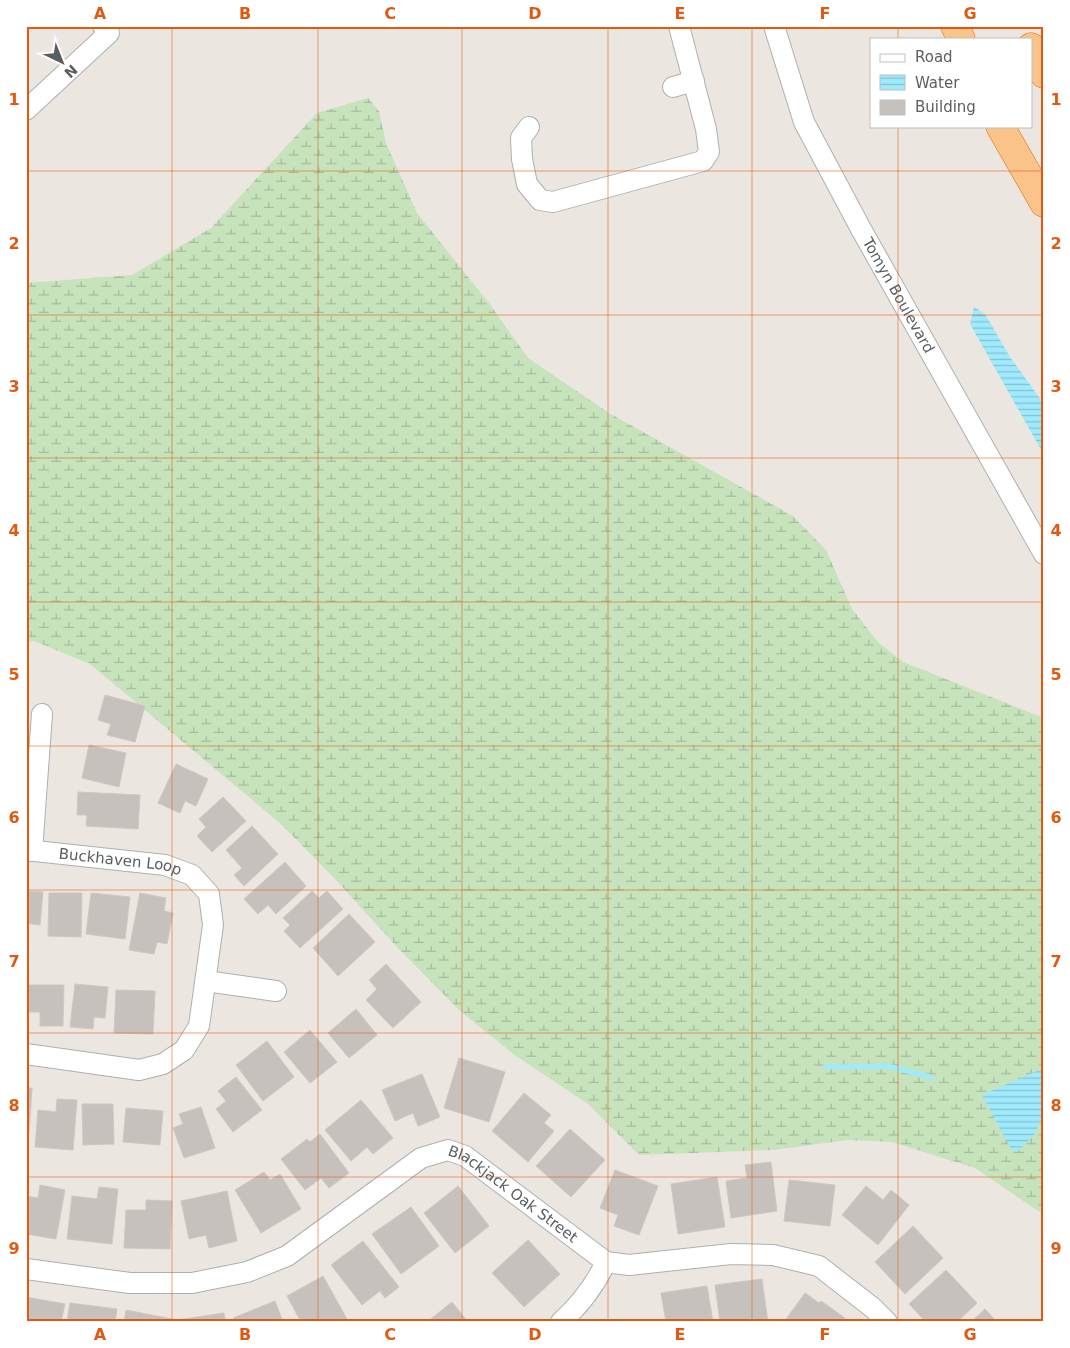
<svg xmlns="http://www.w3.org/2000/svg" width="1070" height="1348" viewBox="0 0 1070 1348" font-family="'DejaVu Sans',sans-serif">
	<defs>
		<pattern id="wetland-marsh" width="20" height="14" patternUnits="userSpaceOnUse" patternTransform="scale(1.25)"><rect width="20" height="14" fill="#c6e3bc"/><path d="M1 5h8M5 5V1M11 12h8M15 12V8" fill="none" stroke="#a4bb9c"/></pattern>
		<pattern id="water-rules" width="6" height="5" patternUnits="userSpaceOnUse" patternTransform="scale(1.25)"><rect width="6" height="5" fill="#9feafd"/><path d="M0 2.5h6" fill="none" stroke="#85c1d0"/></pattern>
	</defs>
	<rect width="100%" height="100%" fill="#ece6e0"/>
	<path fill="url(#wetland-marsh)" d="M368,98L379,111L386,143L417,213L488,302L528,358L609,413L793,516L826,550L852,609L878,642L903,662L1044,718V1215L975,1168L892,1142L848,1140L773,1150L639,1155L588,1104L516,1056L460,1011L397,947L335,879L281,824L90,664L34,641L26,642V283L132,275L211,228L317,113Z"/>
	<path fill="url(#water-rules)" d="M974,307L985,314L1010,357L1044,404V455L970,324Z
		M1044,1068V1116L1034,1135L1017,1152L1011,1149L982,1095Z"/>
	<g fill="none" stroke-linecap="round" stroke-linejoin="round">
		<path stroke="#9feafd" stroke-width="5" d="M825,1067L888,1066L930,1077"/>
	</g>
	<path fill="#c6c1bd" stroke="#d0c7bf" d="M105,695L145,706L135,742L107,735L111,724L98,720Z
		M89,745L126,753L119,787L82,778Z
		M176,764L208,779L196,806L185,801L180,813L158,803Z
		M78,792L140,795L138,829L86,826L87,815H77Z
		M223,797L246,821L212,852L197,836L206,827L199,819Z
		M252,826L278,854L244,886L234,875L242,868L226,850Z
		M285,862L306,886L276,914L268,905L258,914L244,899Z
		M26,891L43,892L40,925L26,923Z
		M312,891L319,898L327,891L343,909L300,948L284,931L290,925L283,918Z
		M49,893H82L81,937L48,936Z
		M91,893L130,897L125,939L86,934Z
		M140,893L166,898L164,911L173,913L167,944L157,942L154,954L129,950Z
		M349,914L375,942L338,976L313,948Z
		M386,964L421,1002L393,1028L366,1000L377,989L369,980Z
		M75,984L108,987L105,1018L94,1017L93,1029L70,1027Z
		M28,985H64L63,1026H40V1012H28Z
		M116,990L155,991L153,1034L114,1033Z
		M356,1009L377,1035L349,1058L328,1033Z
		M310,1030L337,1062L310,1083L284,1052Z
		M267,1041L294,1077L263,1101L236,1065Z
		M459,1058L505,1072L489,1122L444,1108Z
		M422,1074L440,1117L418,1126L413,1113L395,1121L382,1090Z
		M236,1077L262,1110L233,1132L216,1109L226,1101L218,1091Z
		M26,1088H32L29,1133H26Z
		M524,1093L551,1115L544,1123L554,1131L528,1162L492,1131Z
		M57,1099L77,1100L73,1150L35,1147L38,1110L56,1112Z
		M361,1100L393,1138L373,1154L367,1147L351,1161L325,1130Z
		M82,1104H113L114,1144L83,1145Z
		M201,1107L215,1148L184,1158L173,1128L183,1124L179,1114Z
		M126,1108L163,1111L160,1145L123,1142Z
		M570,1129L605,1160L571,1197L536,1166Z
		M320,1134L349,1173L329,1188L321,1178L305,1190L281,1159L307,1139L310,1142Z
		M771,1162L777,1211L731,1218L726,1181L747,1178L745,1165Z
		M615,1170L658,1186L639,1235L614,1226L618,1215L600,1208Z
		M264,1172L270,1180L280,1174L301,1209L261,1233L235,1190Z
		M717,1177L725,1227L678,1234L671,1184Z
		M789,1180L835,1185L830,1226L784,1221Z
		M40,1185L65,1190L56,1239L26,1234V1196L38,1198Z
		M458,1186L489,1226L455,1253L424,1213Z
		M866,1186L883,1200L891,1190L909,1205L878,1245L842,1215Z
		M99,1187L118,1189L112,1244L67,1239L72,1196L97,1199Z
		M227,1191L237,1241L209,1248L206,1235L189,1239L181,1201Z
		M146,1200L172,1201L170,1249L124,1248L126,1210H146Z
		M411,1207L439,1246L401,1274L372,1234Z
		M913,1226L943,1258L905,1294L875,1262Z
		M528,1240L560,1274L524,1307L492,1273Z
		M363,1241L399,1287L385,1298L380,1291L362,1305L331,1265Z
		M946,1270L977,1303L957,1322H926L909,1304Z
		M323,1276L347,1319L343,1322H301L287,1296Z
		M762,1279L768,1322H720L715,1285Z
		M707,1286L713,1322H666L661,1293Z
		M805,1293L819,1303L821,1301L845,1318L843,1322H784Z
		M26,1297L65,1304L61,1322H26Z
		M275,1301L283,1322H235L233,1318Z
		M452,1302L468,1322H427Z
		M70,1303L117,1309L115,1322H67Z
		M985,1309L997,1322H971Z
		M126,1310L172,1319L171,1322H124Z
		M224,1313L226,1322H177V1320Z"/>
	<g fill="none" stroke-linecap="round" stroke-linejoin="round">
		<defs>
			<g id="minor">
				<path id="s1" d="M774,26L804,122L861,229L1044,554"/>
				<path d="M673,87L694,81"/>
				<path d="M26,110L109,33L103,26"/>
				<path d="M529,127L521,138L522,159L527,184L540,200L553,202L703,161L709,152L706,129L679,26"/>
				<path id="s2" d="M26,850L165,865L192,875L209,894L213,925L199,1026L184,1050L163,1064L139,1070L26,1054"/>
				<path d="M32,851L42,714"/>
				<path d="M206,981L276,991"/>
				<path id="s3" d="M26,1269L130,1283H192L247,1272L287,1256L421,1158L448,1150L465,1156L606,1262L629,1265L731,1254L773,1255L819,1266L873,1308L887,1322"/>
				<path d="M561,1322C580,1305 595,1285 606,1262"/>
			</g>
			<path id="highway" d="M955,26L961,39
				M1031,47L1044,74
				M1000,126L1044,203"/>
		</defs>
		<use href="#minor" stroke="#acb0b3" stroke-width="22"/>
		<use href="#highway" stroke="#e76b05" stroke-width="29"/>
		<use href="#minor" stroke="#fff" stroke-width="20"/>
		<use href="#highway" stroke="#fac389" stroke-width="28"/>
	</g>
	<path fill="none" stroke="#e15910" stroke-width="1" stroke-opacity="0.55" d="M172,26V1322M318,26V1322M462,26V1322M608,26V1322M752,26V1322M898,26V39M898,126V1322M26,171H1044M26,315H1044M26,458H1044M26,602H1044M26,746H1044M26,890H1044M26,1033H1044M26,1177H1044"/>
	<g text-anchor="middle" stroke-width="4" stroke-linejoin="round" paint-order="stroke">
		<g font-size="15" fill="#595e61" stroke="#fff">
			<text dy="5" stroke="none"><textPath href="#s1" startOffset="298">Tomyn Boulevard</textPath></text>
			<text dy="5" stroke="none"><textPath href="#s2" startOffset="95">Buckhaven Loop</textPath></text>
			<text dy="5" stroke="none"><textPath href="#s3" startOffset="539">Blackjack Oak Street</textPath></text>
		</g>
	</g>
	<rect width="1070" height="1348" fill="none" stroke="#ffffff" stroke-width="55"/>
	<rect x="870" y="38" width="162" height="90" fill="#ffffff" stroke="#bdbfc0"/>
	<rect x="880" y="54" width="25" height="8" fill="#ffffff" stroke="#bdbfc0"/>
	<text x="915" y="62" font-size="15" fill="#595e61">Road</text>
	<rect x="880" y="75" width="25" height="15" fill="url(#water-rules)" stroke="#bdbfc0"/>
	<text x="915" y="88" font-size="15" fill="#595e61">Water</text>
	<rect x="880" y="100" width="25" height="15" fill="#c6c1bd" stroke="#bdbfc0"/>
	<text x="915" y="112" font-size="15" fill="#595e61">Building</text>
	<g transform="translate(62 62) rotate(137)" stroke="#ffffff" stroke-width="4" paint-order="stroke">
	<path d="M0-4L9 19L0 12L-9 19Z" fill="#595e61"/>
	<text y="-8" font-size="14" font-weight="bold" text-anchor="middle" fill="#595e61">N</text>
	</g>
	<rect x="28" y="28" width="1014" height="1292" fill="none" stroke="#e15910" stroke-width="2"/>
	<g font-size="16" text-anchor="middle" font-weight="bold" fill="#e15910">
		<text x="100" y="19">A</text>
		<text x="245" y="19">B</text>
		<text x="390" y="19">C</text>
		<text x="535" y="19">D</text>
		<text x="680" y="19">E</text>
		<text x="825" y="19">F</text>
		<text x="970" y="19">G</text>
		<text x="14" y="105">1</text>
		<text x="1056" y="105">1</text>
		<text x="14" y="249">2</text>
		<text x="1056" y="249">2</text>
		<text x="14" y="392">3</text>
		<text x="1056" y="392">3</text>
		<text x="14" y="536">4</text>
		<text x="1056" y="536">4</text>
		<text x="14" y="680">5</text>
		<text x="1056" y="680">5</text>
		<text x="14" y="823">6</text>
		<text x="1056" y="823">6</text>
		<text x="14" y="967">7</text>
		<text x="1056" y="967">7</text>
		<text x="14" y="1111">8</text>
		<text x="1056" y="1111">8</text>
		<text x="14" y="1254">9</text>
		<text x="1056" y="1254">9</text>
		<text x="100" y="1340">A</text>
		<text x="245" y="1340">B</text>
		<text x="390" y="1340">C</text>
		<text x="535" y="1340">D</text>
		<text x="680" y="1340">E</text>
		<text x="825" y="1340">F</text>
		<text x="970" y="1340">G</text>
	</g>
</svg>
